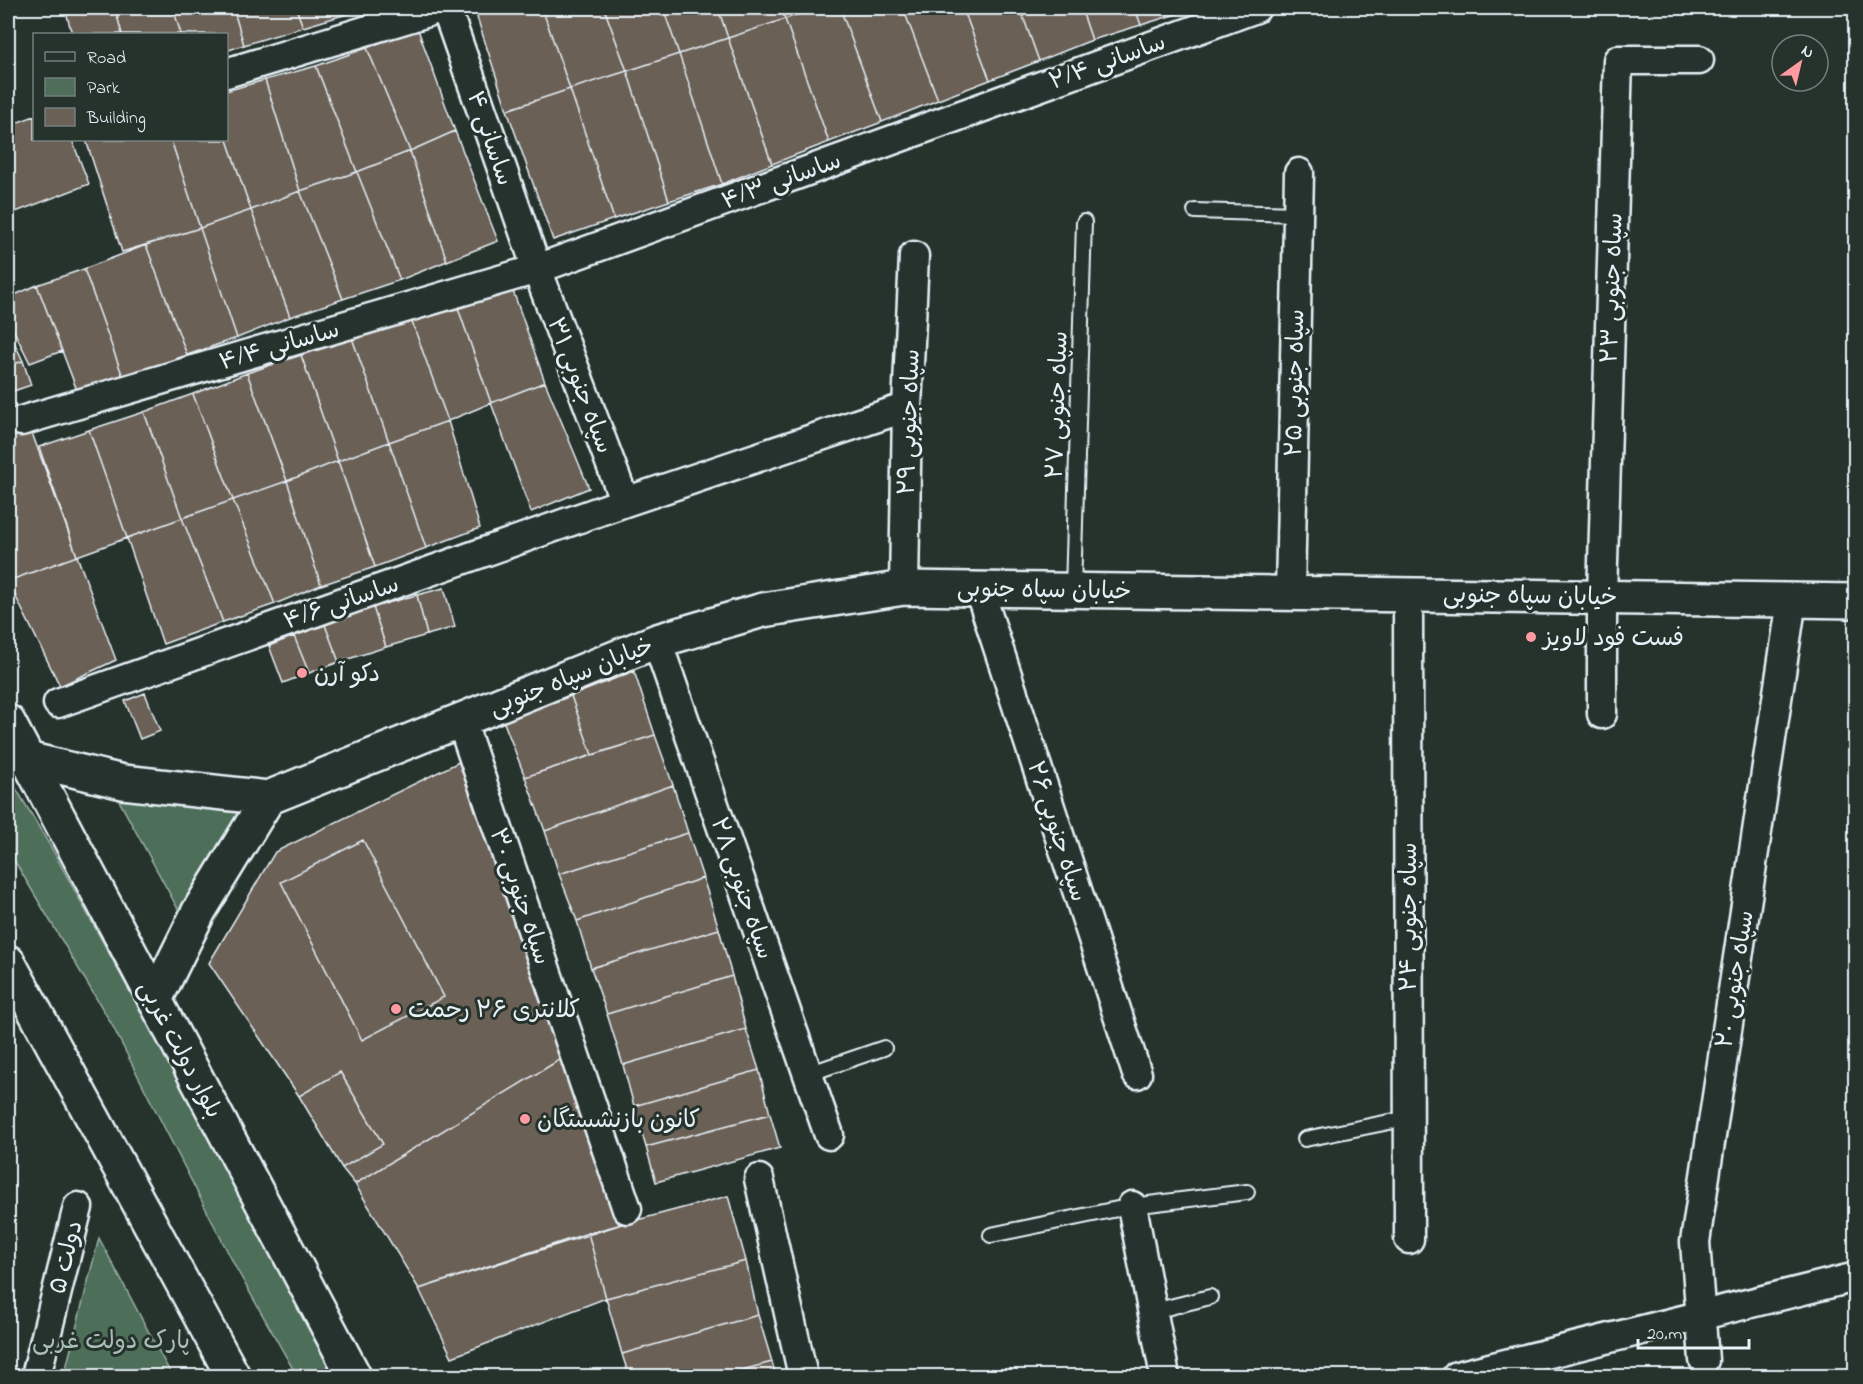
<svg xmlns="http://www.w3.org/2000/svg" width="1863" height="1384" viewBox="0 0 1863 1384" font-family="'Indie Flower','Playpen Sans Arabic',sans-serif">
	<rect width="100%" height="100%" fill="#26332d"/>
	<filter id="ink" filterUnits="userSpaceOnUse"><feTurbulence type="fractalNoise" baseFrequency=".0167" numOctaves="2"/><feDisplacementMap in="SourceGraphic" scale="12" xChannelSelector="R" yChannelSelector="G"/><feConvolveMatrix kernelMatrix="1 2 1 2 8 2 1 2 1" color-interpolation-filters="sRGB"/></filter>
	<g filter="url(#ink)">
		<path fill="#4e6e59" stroke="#9bb0a8" stroke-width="1.5" d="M8,775L52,849L340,1376H297L236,1268L111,1023L8,850Z
			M116,795L244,806L184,920Z
			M99,1238L172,1376H64Z"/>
		<path fill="#6b6056" stroke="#e8f1f8" stroke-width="1.5" d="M65,8H115L122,34H72Z
			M115,8H173L181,34H122Z
			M173,8H233L244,45L226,51V34H181Z
			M233,8H296L303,27L244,45Z
			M296,8H356L357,11L303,27Z
			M474,8H542L570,89L507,110Z
			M542,8H604L627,71L570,89Z
			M604,8H663L679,54L627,71Z
			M663,8H718L728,38L679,54Z
			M718,8H781L785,19L728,38Z
			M781,8H817L785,19Z
			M817,8H840L882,122L829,142L785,19Z
			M840,8H903L938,100L882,122Z
			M903,8H963L990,80L938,100Z
			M963,8H1020L1039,61L990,80Z
			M1020,8H1081L1092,40L1039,61Z
			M1081,8H1135L1141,25L1092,40Z
			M1135,8H1193V9L1141,25Z
			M785,19L829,142L772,164L728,38Z
			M417,27L455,131L410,151L367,48Z
			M728,38L772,164L722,184L679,54Z
			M367,48L410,151L357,172L316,66Z
			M679,54L722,184L669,201L627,71Z
			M316,66L357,172L300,191L265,80Z
			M627,71L669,201L614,219L570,89Z
			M265,80L300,191L251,210L226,137V91Z
			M570,89L614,219L553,240L507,110Z
			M34,116V140H72L89,184L8,215V126Z
			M455,131L498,241L447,261L410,151Z
			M226,137L251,210L200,228L171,140H226Z
			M86,140H171L200,228L122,252Z
			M410,151L447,261L400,280L357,172Z
			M357,172L400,280L343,299L300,191Z
			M300,191L343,299L290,317L251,210Z
			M251,210L290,317L237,338L200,228Z
			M200,228L237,338L187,355L146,245Z
			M146,245L187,355L123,377L84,269Z
			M84,269L123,377L78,393L37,285Z
			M37,285L62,351L30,363L8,319V298Z
			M512,288L545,382L491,403L457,305Z
			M457,305L491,403L448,421L411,319Z
			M411,319L448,421L389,442L352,338Z
			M8,329L23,361L8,366Z
			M352,338L389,442L338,461L301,355Z
			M301,355L338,461L287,481L247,373Z
			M23,361L31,385L8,393V366Z
			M247,373L287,481L233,500L193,394Z
			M545,382L589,488L531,512L491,403Z
			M193,394L233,500L182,518L144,412Z
			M144,412L182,518L127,538L89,430Z
			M448,421L480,528L426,548L389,442Z
			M28,422L77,556L8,581V429Z
			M89,430L127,538L77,556L39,447Z
			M389,442L426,548L375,567L338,461Z
			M338,461L375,567L321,585L287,481Z
			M287,481L321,585L275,604L233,500Z
			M233,500L275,604L223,622L182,518Z
			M182,518L223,622L163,644L127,538Z
			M77,556L116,660L60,686L8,581Z
			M444,588L455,627L427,635L417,595Z
			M417,595L427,635L386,647L373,607Z
			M373,607L386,647L339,662L325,625Z
			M325,625L339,662L309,673L294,636Z
			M294,636L309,673L283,683L269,646Z
			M634,671L655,735L592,755L571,696Z
			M145,693L160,731L140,739L125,701Z
			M571,696L592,755L525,777L503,720Z
			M655,735L673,785L545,831L525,777Z
			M463,760L569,1054L355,1184L342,1168L299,1096L209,963L275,852Z
			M673,785L688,833L559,874L545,831Z
			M688,833L703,878L577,921L559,874Z
			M363,840L444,997L362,1040L281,882Z
			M703,878L719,929L591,968L577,921Z
			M719,929L732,976L607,1014L591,968Z
			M732,976L746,1029L623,1065L607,1014Z
			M746,1029L759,1070L634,1106L623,1065Z
			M569,1054L619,1225L419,1289L355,1184Z
			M759,1070L770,1114L646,1147L634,1106Z
			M340,1072L383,1144L342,1168L299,1096Z
			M770,1114L780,1148L656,1182L646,1147Z
			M728,1196L746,1261L606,1298L588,1233Z
			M588,1233L606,1298L452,1357L419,1289Z
			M746,1261L758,1315L622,1354L606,1298Z
			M758,1315L772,1362L720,1376H629L622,1354Z
			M772,1362L776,1376H720Z"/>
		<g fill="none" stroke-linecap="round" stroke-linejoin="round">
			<defs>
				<path id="lane" d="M1195,211L1298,214
					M1073,590L1084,222
					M808,1074L884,1048
					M1305,1139L1409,1118
					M991,1235L1132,1206L1247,1192
					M1154,1311L1210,1297"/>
				<path id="street" d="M446,8L537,269L625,502
					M226,73L441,8
					M21,421L537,269L1256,8
					M904,588L907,407L914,256
					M979,589L1137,1074
					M1290,592L1299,173
					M1408,594L1409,1239
					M657,641L829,1135
					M58,703L625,502L907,407
					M1602,714V596L1618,60H1699
					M461,720L627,1209
					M759,1179L803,1376
					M1132,1206L1165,1376
					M1704,1360L1695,1242L1792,600
					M36,1376L78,1207
					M1457,1376L1856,1277"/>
				<path id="secondary" d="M8,722L354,1376
					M27,759L123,782L268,798L657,641L763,610L904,588L1856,601
					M8,962L233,1376
					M155,1000L199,911L268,798"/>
			</defs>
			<use href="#lane" stroke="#e8f1f8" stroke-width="18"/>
			<use href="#street" stroke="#e8f1f8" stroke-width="33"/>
			<use href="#secondary" stroke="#e8f1f8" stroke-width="38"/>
			<use href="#lane" stroke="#26332d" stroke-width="14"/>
			<use href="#street" stroke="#26332d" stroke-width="28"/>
			<use href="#secondary" stroke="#26332d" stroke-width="33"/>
		</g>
	</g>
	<g fill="#ff9aa2" stroke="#26332d" stroke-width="2">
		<circle cx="1531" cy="637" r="6"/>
		<circle cx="302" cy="673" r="6"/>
		<circle cx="396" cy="1009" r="6"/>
		<circle cx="525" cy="1119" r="6"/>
	</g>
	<g text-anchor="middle" stroke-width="6" stroke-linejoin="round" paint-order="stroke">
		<g font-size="24" fill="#e8f1f8" stroke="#26332d">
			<text transform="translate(1107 61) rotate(-20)" y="8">۲/۴ ساسانی</text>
			<text transform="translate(491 138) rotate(71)" y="8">۴ ساسانی</text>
			<text transform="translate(781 180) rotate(-20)" y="8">۴/۳ ساسانی</text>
			<text transform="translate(1611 288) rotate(-88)" y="8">۲۳ سپاه جنوبی</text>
			<text transform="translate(279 345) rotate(-16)" y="8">۴/۴ ساسانی</text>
			<text transform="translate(1294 383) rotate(-89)" y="8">۲۵ سپاه جنوبی</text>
			<text transform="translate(581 385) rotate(69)" y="8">۳۱ سپاه جنوبی</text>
			<text transform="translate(1056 405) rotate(-88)" y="8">۲۷ سپاه جنوبی</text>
			<text transform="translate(908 422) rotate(-88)" y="8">۲۹ سپاه جنوبی</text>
			<text transform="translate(1044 589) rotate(1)" y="8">خیابان سپاه جنوبی</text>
			<text transform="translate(1530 595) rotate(1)" y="8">خیابان سپاه جنوبی</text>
			<text transform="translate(341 602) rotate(-19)" y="8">۴/۶ ساسانی</text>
			<text transform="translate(571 676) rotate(-22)" y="8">خیابان سپاه جنوبی</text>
			<text transform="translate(1058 831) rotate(72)" y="8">۲۶ سپاه جنوبی</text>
			<text transform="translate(743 888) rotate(71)" y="8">۲۸ سپاه جنوبی</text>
			<text transform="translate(521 896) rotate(71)" y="8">۳۰ سپاه جنوبی</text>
			<text transform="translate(1408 917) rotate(-90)" y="8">۲۴ سپاه جنوبی</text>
			<text transform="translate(1734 979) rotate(-81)" y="8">۲۰ سپاه جنوبی</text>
			<text transform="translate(181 1049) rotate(62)" y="8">بلوار دولت غربی</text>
			<text transform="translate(65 1257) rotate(-76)" y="8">۵ دولت</text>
		</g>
		<g font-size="24" fill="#e8f1f8" stroke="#26332d" text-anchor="start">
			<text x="1543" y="645">فست فود لاویز</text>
			<text x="314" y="681">دکو آرن</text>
			<text x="408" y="1017">کلانتری ۲۶ رحمت</text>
			<text x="537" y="1127">کانون بازنشستگان</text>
		</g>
		<g font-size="24" fill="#aabdb8" stroke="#26332d">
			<text x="111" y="1348">پارک دولت غربی</text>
		</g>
	</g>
	<rect width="1863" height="1384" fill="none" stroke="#26332d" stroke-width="30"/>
	<rect x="15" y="15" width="1833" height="1354" fill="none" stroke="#e8f1f8" stroke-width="2" filter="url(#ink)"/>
	<rect x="33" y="33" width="195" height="108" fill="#26332d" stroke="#747f7e" stroke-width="1.5"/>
	<rect x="45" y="52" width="30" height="9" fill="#26332d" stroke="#747f7e" stroke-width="1.5"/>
	<text x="87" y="63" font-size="18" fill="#e8f1f8">Road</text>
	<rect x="45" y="78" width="30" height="18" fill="#4e6e59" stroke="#747f7e" stroke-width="1.5"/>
	<text x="87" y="93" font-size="18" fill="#e8f1f8">Park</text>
	<rect x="45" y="108" width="30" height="18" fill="#6b6056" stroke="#747f7e" stroke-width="1.5"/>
	<text x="87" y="123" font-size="18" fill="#e8f1f8">Building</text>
	<g transform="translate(1800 63) rotate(34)"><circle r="28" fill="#26332d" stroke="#747f7e" stroke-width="1.5"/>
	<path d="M0-4.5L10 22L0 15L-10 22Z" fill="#ff9aa2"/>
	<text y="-9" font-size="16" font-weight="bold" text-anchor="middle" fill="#e8f1f8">N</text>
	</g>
	<path d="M1638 1339v9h111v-9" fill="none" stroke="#e8f1f8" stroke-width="3"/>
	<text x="1647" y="1339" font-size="18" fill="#e8f1f8" stroke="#26332d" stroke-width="4.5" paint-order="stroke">20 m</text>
</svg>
